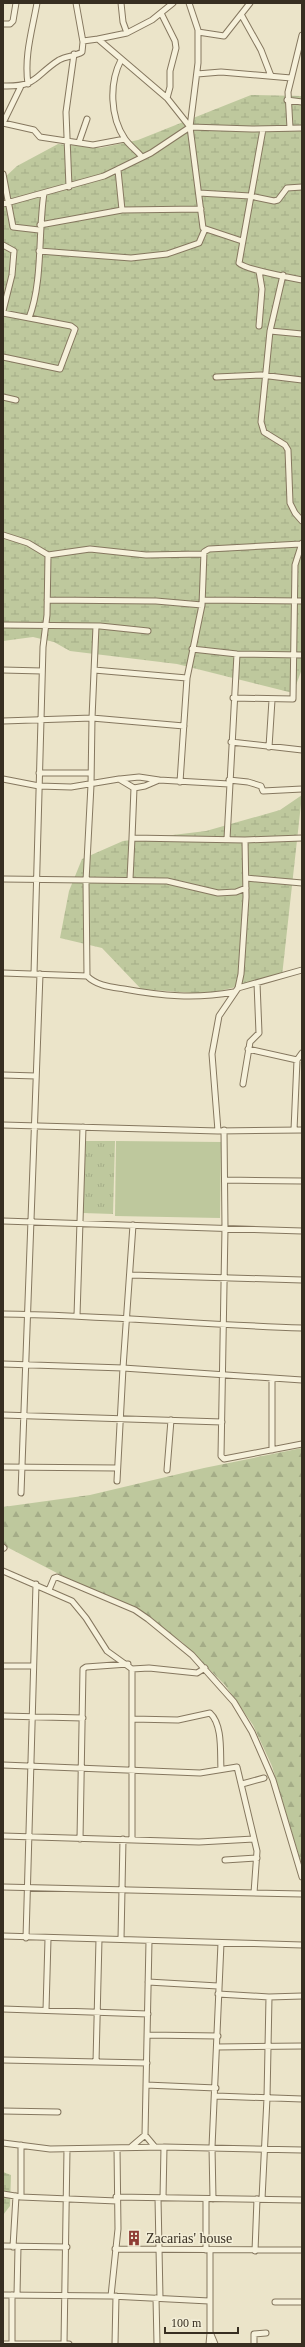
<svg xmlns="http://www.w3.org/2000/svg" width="305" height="2347" viewBox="0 0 305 2347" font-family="Georgia,serif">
	<defs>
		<pattern id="forest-firs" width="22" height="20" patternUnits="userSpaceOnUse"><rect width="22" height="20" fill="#bec89d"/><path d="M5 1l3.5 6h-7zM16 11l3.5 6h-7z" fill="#a4ac87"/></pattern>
		<pattern id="wetland-marsh" width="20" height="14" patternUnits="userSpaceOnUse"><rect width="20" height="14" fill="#bec89d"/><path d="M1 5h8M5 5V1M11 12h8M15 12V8" fill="none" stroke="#a4ac87"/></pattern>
		<pattern id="park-tufts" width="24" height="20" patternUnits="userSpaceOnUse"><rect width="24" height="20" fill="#bec89d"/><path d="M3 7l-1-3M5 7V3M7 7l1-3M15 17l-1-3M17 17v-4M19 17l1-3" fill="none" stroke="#a4ac87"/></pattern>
	</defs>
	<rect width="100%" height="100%" fill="#ebe4c9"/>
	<path fill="#bec89d" d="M116,1141L221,1142L220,1218L115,1216Z"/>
	<path fill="url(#forest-firs)" d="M302,1448V1866L272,1766L253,1725L225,1685L182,1642L135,1608L82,1586L3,1545V1507L90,1495L204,1468Z"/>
	<path fill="url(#wetland-marsh)" d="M251,95L302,96V669L293,693L177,664L70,651L54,642L33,637L3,641V179L17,166L58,144L100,148L138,140Z
		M302,795L282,976L206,994L141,989L102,948L60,938L69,891L82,859L123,841L206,831L280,810Z
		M3,2172L11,2175L10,2206L3,2215Z"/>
	<path fill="url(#park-tufts)" d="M85,1141H115L113,1214L83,1213Z"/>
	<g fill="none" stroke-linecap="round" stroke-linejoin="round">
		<defs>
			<path id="minor" d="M121,3L123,22L127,33
				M189,3L198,30V63L190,127L203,228L242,241
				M161,13L175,41L176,48L170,71V87L167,98
				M242,16L261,50L271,76
				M3,24H10L13,21L16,3
				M198,32L224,36L250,3
				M98,39L127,33L152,20L173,3
				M83,41L98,39L167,98L190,127
				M121,60C109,83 110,117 125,139C129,145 137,151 142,157
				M197,74L221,72L291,78
				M28,84C24,56 32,31 37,3
				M3,86C38,87 34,76 59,60C66,56 76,56 82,52L83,42L76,3
				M21,86L3,123L34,130L40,137L93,145L125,139
				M287,100L302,102
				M290,128L288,92L302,35
				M263,129L239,263C244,269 291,278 302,280
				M79,142L87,119
				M118,170L122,210
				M3,174L13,227L39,230
				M69,187L66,112L74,54
				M199,193L250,196L274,201L278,200L287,188L302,187
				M3,204L104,176L151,153L190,127L252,129L302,128
				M40,225L122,210L201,209
				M3,245L14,251L12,275L3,311
				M39,251L131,258L167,254L199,243L205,229
				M283,275L270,331L261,422L264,432L285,445L288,450L290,503L295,513L302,521
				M3,313L71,326L75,329L60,369L3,357
				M29,318C43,282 38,232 44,193
				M259,326L262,289L259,271
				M270,331L302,334
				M216,377L261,375L302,380
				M3,397L16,400
				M3,535L28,543L48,555L90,549L146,555L203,554
				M47,600L156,601L202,605
				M202,600L302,601
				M3,625L100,626L148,631
				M96,626L92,718L184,726
				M192,649L237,654L302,655
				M3,670L42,671
				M94,670L187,678
				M233,698L293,699L295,565L302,543
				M3,721L92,718L91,785L86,881L87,976L3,973
				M231,742L302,750
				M269,747L272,700
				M39,773H91
				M3,779L39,786L71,787L119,779L134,788L145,786L159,780L229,784
				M120,779L139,777L159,780
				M229,780L248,782L261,786L263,791L302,789
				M180,782L187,678L202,605L204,552L209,549L301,544
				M134,788L132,838L245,840L302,838
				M227,839L237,654
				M246,878L302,883
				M3,879L167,881L218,893L236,892L246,888
				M130,879L132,838
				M34,974L43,647L47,615L48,555
				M87,976C97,986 111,987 124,989C162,996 195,999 234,992
				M238,988L302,970
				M248,1049L297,1060
				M3,1075L36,1076
				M243,1084L250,1042L259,1033L257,983
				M3,1125L218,1131L302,1130
				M224,1130L225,1228L221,1456L224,1459L302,1444
				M294,1130L297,1060L302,1053
				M218,1131L212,1054L219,1016L238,988L241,974L246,897L245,840
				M225,1180L302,1181
				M3,1221L302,1231
				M131,1275L302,1280
				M3,1314C103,1315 202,1325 302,1328
				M77,1316L83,1127
				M3,1364L123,1368L133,1225
				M272,1379V1450
				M3,1415L222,1422
				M3,1467L117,1468
				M167,1470L171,1420
				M117,1481L123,1368L302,1380
				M21,1493L40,974
				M3,1547L4,1548
				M3,1571L72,1601L86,1618L107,1651L132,1669V1839
				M49,1590L54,1578L57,1577L135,1610L148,1619L192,1655L234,1702L252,1732L273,1780L302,1877
				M3,1666H33
				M132,1669L149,1668L197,1673L205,1668
				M3,1716L83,1718
				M132,1719L178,1720L210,1713C223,1725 220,1753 221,1769
				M3,1765L200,1773L237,1767L257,1851L254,1893
				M242,1784L264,1778
				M3,1836L199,1842L254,1839
				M80,1839L83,1669L86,1667L128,1664
				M225,1860L257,1858
				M3,1887L302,1894
				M3,1936L302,1945
				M26,1938L36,1584
				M121,1939L123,1839
				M149,1941L145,2135L155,2147
				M148,1982L218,1986
				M218,1994L269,1997L302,1996
				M3,2009L148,2014
				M46,2010L48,1939
				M148,2035L218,2036
				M217,2047L302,2046
				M3,2060L147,2063
				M96,2062L99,1939
				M146,2085L216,2088
				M216,2096L302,2099
				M3,2111L58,2112
				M3,2143L50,2149L164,2147L302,2150
				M131,2147L145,2135
				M3,2194L21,2197L117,2201
				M21,2197V2145
				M116,2197L302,2200
				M158,2198L160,2298
				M163,2198L164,2147
				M213,2199L212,2147L221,1943
				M262,2199L267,2098L269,1997
				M3,2246L67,2247
				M13,2247L16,2196
				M115,2249L302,2250
				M206,2250V2199
				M210,2250V2332L215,2344
				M255,2251L257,2199
				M3,2295L111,2296L209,2301
				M17,2295L18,2247
				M111,2296L118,2229L117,2148
				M156,2298L157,2344
				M275,2302H302
				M3,2344H69
				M12,2344V2295
				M64,2344L67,2149
				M115,2344L116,2296
				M209,2344L210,2333
				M254,2344V2334L266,2333"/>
		</defs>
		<use href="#minor" stroke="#85775f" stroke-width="7"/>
		<use href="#minor" stroke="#f6f1db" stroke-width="5"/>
	</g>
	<defs>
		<symbol id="building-bare" viewBox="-9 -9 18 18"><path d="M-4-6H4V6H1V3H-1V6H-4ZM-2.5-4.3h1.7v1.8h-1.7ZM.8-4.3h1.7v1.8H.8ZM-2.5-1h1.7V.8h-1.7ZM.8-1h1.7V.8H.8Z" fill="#8f3d35" stroke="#f3eed7" stroke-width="2.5" paint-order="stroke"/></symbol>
	</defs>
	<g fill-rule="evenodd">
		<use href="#building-bare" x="123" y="2227" width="22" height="22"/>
	</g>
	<g text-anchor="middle" stroke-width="3" stroke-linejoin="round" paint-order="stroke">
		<g font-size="14" fill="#372e21" stroke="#f3eed7" text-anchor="start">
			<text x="146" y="2243">Zacarias' house</text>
		</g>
	</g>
	<rect width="305" height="2347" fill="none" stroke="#372e21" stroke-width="8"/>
	<path d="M165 2327v6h73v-6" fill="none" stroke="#372e21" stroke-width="2"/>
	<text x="171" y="2327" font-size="12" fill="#372e21" stroke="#f3eed7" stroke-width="3" paint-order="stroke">100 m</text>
</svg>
